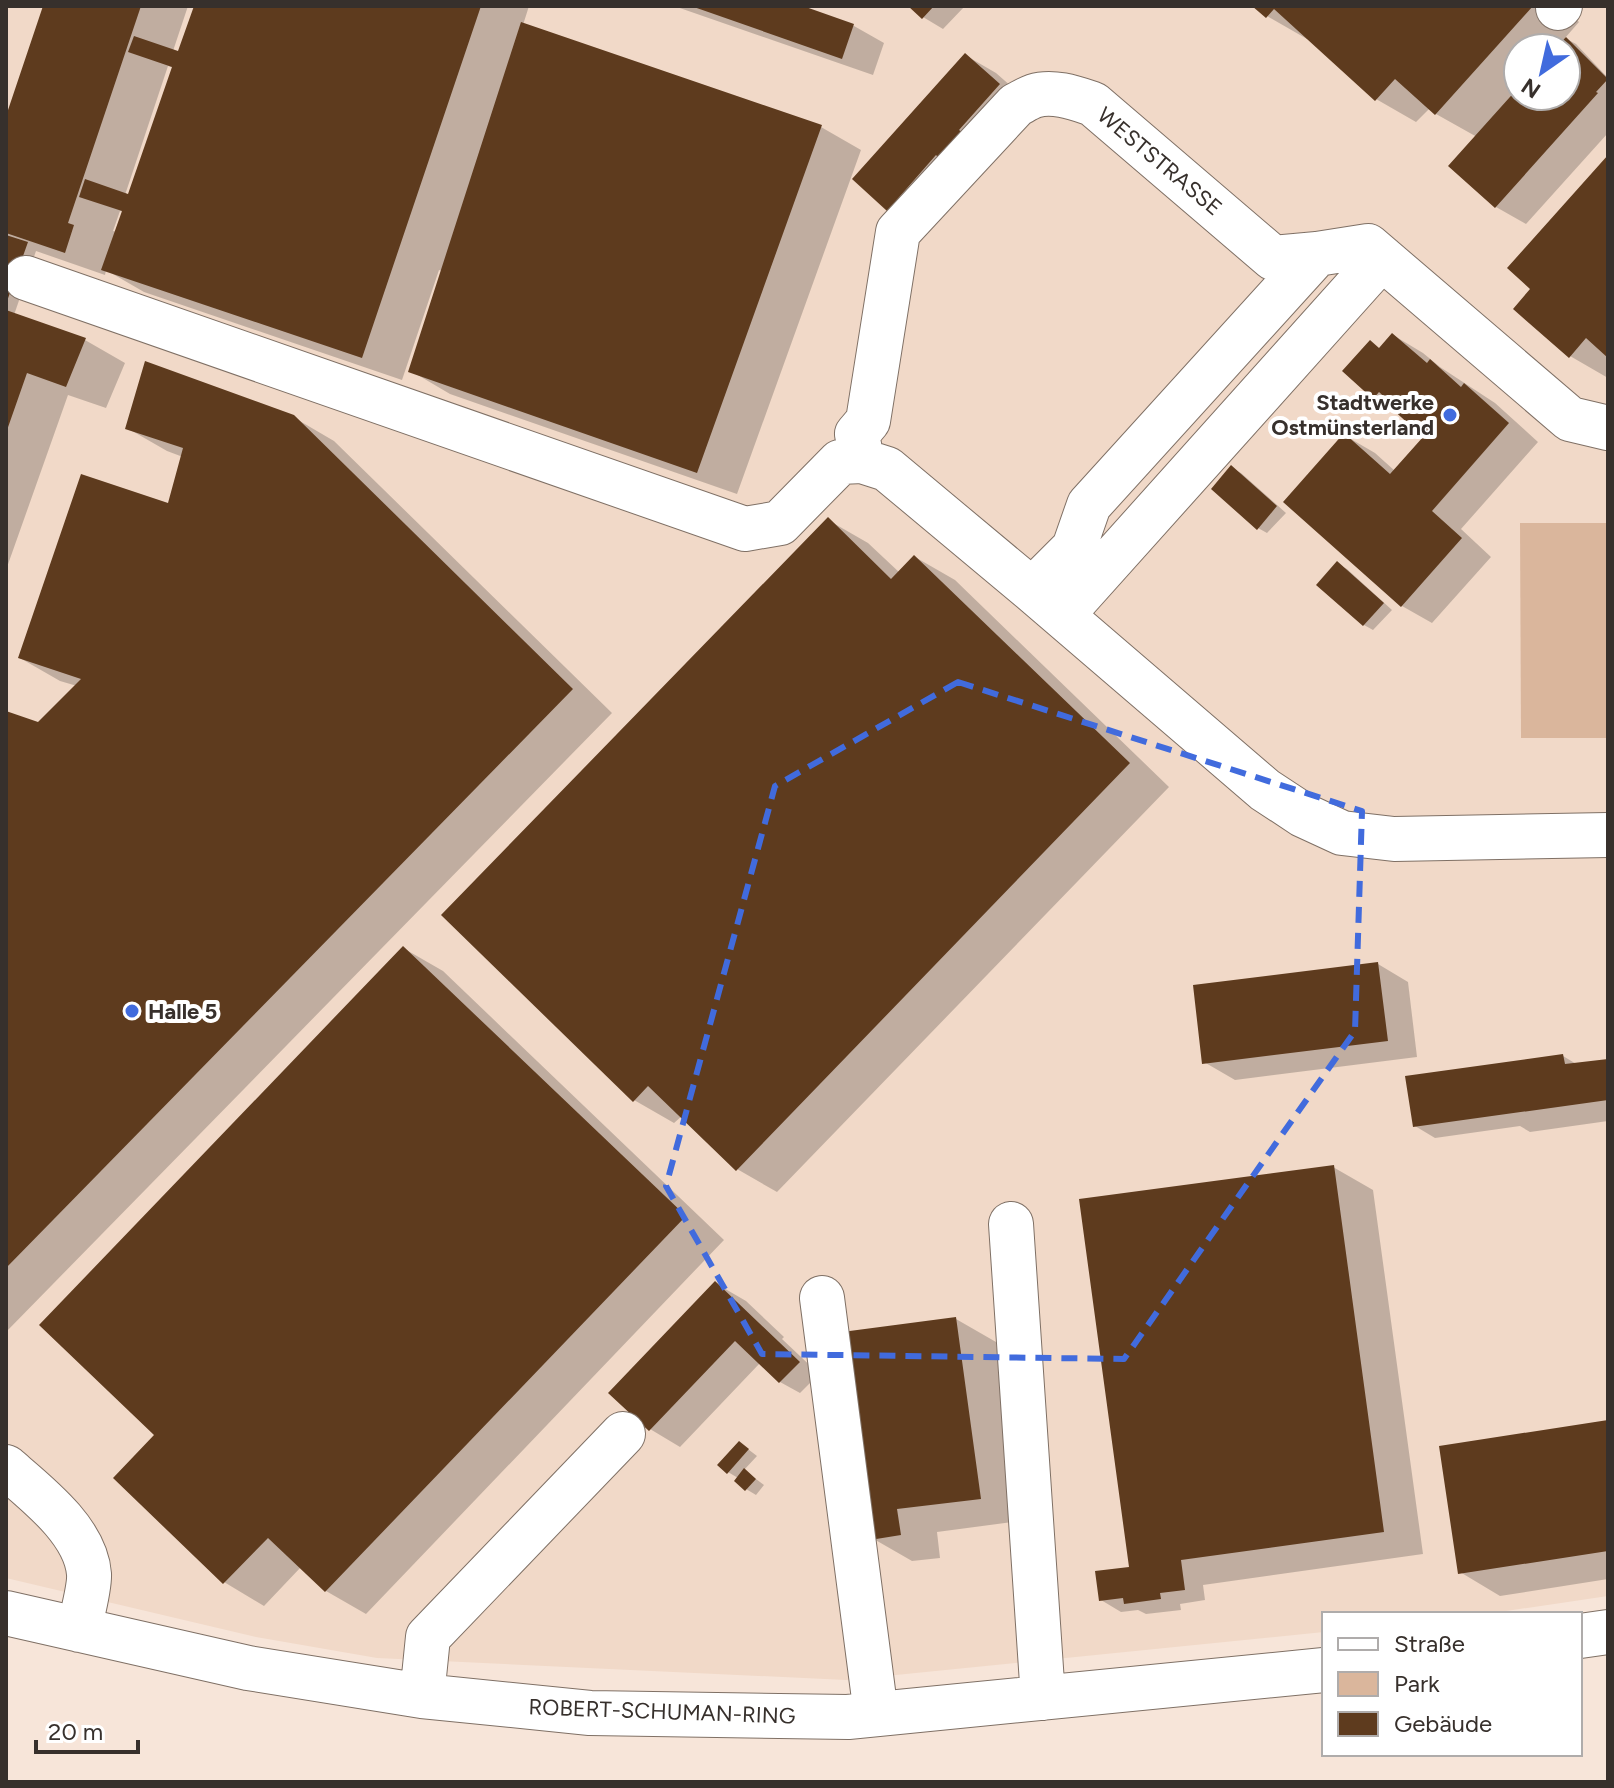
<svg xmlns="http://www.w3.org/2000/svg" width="1614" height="1788" viewBox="0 0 1614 1788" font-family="Figtree,sans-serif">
	<rect width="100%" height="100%" fill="#f7e5d9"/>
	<path fill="#f1d9c8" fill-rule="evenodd" d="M6,6H1608V1596L1486,1614H1324V1632L846,1680L377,1658L256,1637L6,1578ZM1518,48H1566V96H1518Z"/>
	<path fill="#dab69c" d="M1520,523H1608V738H1521Z"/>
	<path fill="#0003" fill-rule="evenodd" d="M41,6H188L173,51L179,54L196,6H529L523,25L821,127L861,150L737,494L450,394L411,371L443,271L439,270L402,380L144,292L106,270L105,275L36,251L14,315L85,340L125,363L106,408L68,395L6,570V122L45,7ZM168,66L174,68L129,196L125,195ZM120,211L124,212L117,232L113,231Z
		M674,6H797L854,26L884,43L873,75Z
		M911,6H965L943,29L923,17Z
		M1255,6H1561L1579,22L1565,38L1576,44L1608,78V133L1526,224L1496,207L1451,166L1477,137L1436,114L1430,108L1416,122L1376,99L1309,38L1307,39L1267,16ZM1518,48H1566V96H1518Z
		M965,55L996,73L1029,102L918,227L888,209Z
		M1608,158V378L1570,356Z
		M1393,335L1423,353L1440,367L1495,403L1538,442L1461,529L1491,557L1432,623L1402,606L1344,435L1375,453L1395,471L1426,437L1397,411L1375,398L1345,371L1370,343L1380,349Z
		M293,417L334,441L612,713L6,1332V713L39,724L77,686L60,681L20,658L170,506L183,457L167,451L127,428Z
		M1231,468L1241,473L1286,513L1267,533L1258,528Z
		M828,520L868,543L900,573L915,557L955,580L1169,787L777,1192L737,1169L682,1116L674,1123L634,1100Z
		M1337,564L1347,569L1392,610L1373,630L1364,625Z
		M403,948L443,971L724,1240L366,1614L326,1591L301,1567L264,1606L224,1582L157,1435Z
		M1378,964L1408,982L1417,1057L1235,1080L1204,1062Z
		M1563,1056L1578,1065L1608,1061V1121L1530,1132L1520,1126L1435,1138L1415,1126Z
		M1333,1167L1373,1190L1423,1554L1203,1585L1205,1600L1180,1604L1181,1610L1146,1614L1138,1610L1121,1612L1101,1600L1131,1568Z
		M715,1283L746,1301L784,1337L782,1339L819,1374L800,1393L780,1382L760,1363L680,1447L650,1429Z
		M956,1319L996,1342L1020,1521L937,1532L940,1558L912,1561L872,1538Z
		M1608,1422V1579L1500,1596L1460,1572Z
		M740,1443L757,1456L744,1470L764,1485L756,1495L746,1489L738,1478L728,1472Z"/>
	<path fill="#5e3b1e" d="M43,6H141L68,223L74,225L65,253L6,233V116Z
		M194,6H481L362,358L101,270L122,211L79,197L85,179L128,194L172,67L128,52L134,36L178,51Z
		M691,6H803L854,24L842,59Z
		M908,6H934L922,19Z
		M1252,6H1533L1435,115L1395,79L1375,101L1274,9L1266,18Z
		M521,22L822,125L697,473L408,372Z
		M1566,37L1608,79L1596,92L1598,93L1495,208L1448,166L1518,88V96H1566V48H1556Z
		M965,53L1000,84L959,130L964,134L941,160L936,155L887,211L852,179Z
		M1608,155V358L1586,338L1569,358L1513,309L1530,289L1507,268Z
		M6,235L28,242L6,304Z
		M6,310L86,338L66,387L27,373L6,433Z
		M1392,333L1427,363L1430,359L1461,387L1464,383L1509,423L1432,511L1462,538L1401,607L1283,502L1344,433L1390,474L1423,437L1390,407L1393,405L1379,392L1373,399L1342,371L1370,340L1379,348Z
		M145,361L294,415L573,689L6,1268V711L38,722L81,679L18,658L81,474L168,503L183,448L125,429Z
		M1231,465L1277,506L1257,530L1211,489Z
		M828,517L891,579L914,555L1130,763L736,1171L648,1086L633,1102L441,915Z
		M1337,561L1384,603L1363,626L1316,585Z
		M403,946L686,1216L325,1592L268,1538L223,1584L113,1478L154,1435L39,1325Z
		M1378,962L1388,1041L1202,1064L1193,985Z
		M1563,1054L1565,1064L1608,1059V1100L1413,1127L1405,1076Z
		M1334,1165L1384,1532L1181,1560L1185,1590L1160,1593L1161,1599L1124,1604L1123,1598L1099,1601L1095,1571L1129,1567L1079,1199Z
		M715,1281L800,1362L779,1383L735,1341L649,1431L608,1393Z
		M956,1317L981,1499L897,1509L901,1535L870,1540L842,1332Z
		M1608,1420V1551L1458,1574L1439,1446Z
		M739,1441L749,1449L727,1474L717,1465Z
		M744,1468L756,1479L745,1491L734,1481Z"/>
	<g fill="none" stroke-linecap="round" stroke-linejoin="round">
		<defs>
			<path id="minor" d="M1558,8L1560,6
				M26,278L745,529L780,523L840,462L862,461L887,469L1032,590L1265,790L1303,815L1342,833L1394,839L1608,835
				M862,461L857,434L868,421L898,232L1016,105C1022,102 1028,98 1034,96C1053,90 1075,98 1093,104L1273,258L1317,254L1368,246L1570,419L1608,428
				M1032,590L1074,548L1089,505L1317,254
				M1062,615L1382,258
				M1011,1224L1043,1698
				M822,1298L876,1714
				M6,1467C36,1493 86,1531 89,1574C90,1587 82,1615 79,1630
				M6,1613L248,1668L422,1696L590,1713L848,1717L1324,1670
				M1580,1636L1608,1632
				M422,1696L428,1637L623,1434"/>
		</defs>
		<use href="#minor" stroke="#7f7065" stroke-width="46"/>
		<use href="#minor" stroke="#fff" stroke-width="44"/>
	</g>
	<path fill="none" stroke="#416bdd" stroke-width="6" stroke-dasharray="16 10" stroke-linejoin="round" d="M958,682L1362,811L1355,1031L1124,1359L762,1354L666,1186L775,786Z"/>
	<g fill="#416bdd" stroke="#fff" stroke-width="3">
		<circle cx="1450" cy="415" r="8"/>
		<circle cx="132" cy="1011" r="8"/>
	</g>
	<g text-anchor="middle" stroke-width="8" stroke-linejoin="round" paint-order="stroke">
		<g font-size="22" fill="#37302c" stroke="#fff">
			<text transform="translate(1160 161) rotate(40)" y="8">WESTSTRASSE</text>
			<text transform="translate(662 1711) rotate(2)" y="8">ROBERT-SCHUMAN-RING</text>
		</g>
		<g font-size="22" font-weight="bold" fill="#37302c" stroke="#fff" text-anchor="end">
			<text x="1434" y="410">Stadtwerke<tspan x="1434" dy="25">Ostmünsterland</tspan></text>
			<text x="148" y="1019" text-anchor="start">Halle 5</text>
		</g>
	</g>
	<rect width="1614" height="1788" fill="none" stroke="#37302c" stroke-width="16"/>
	<rect x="1322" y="1612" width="260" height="144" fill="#ffffff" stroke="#afacab" stroke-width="2"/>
	<rect x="1338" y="1638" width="40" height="12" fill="#ffffff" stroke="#afacab" stroke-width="2"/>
	<text x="1394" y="1652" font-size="24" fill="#37302c">Straße</text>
	<rect x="1338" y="1672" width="40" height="24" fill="#dab69c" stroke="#afacab" stroke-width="2"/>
	<text x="1394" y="1692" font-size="24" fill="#37302c">Park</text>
	<rect x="1338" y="1712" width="40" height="24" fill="#5e3b1e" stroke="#afacab" stroke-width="2"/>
	<text x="1394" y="1732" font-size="24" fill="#37302c">Gebäude</text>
	<g transform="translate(1542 72) rotate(214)"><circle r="38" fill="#ffffff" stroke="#afacab" stroke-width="2"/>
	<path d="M0-6L14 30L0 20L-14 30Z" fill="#416bdd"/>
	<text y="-12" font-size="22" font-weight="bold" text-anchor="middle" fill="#37302c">N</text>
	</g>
	<path d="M36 1740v12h102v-12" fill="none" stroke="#37302c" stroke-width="4"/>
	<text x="48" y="1740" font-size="24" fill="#37302c" stroke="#ffffff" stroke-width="6" paint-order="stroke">20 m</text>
</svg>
